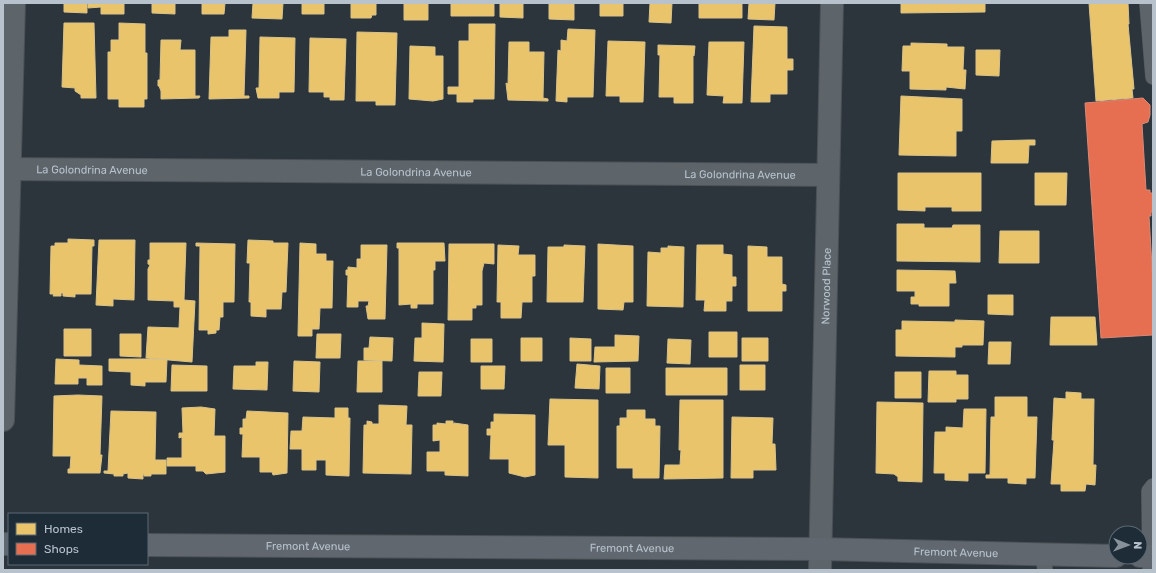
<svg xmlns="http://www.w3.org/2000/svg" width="1156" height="573" viewBox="0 0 1156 573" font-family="Rubik,sans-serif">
	<rect width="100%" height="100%" fill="#2c353c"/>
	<path fill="#e9c46a" stroke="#dac388" d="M64,3H87V13L64,12Z
		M88,3H124V14H101V7L88,8Z
		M152,3H175V14L152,13Z
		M202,3H225L224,14H202Z
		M253,3H283L282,19L252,18Z
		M302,3H324V14H302Z
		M351,3H376V15H372L371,18H351Z
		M404,3H428V20H404Z
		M451,3H494V16H451Z
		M500,3H523V18L500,17Z
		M549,3H574V20L549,19Z
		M600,3H623V16H600Z
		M650,3H672L671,23L649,22Z
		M699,3H742V18H699Z
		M749,3H775L774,20L748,19Z
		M901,3H985V12L901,13Z
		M1089,3H1128L1129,24H1128L1134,89H1132L1133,98L1096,101Z
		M64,23H94L96,98H81V95L75,91V88L62,87Z
		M119,23L145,24V53H147V99H144V107H119V99H108V52H111V40H119Z
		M469,24H495L494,99H473V102H457V94H448V87H459V41H469Z
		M754,26L787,27V59H793V70H787V94H770V102H751Z
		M568,29L595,30L593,97H567V102L556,101L558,50L561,51V40L567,41Z
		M229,30H246L244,96H249V98L209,99L211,37H229Z
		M357,32L397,33L395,105H376V101H356Z
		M260,37L295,38L294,92H279V98H258L256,88H259Z
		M310,38L346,39L344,100H330V97H324V92H309Z
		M161,40H181L180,50H195V96H200L199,98L161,99V91L159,86H158V80H160Z
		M608,41L645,42L643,102H620V96H606Z
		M509,42H529V52H544L543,98L548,99V101L508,100L506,83L508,84Z
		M709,42H744L742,103H723L724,96L707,95Z
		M911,43L947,44V47H964L963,70H966L965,89L946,87V90L910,89V71H902L903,46H911Z
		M658,45L695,46L694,56L693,55V103H674V97H659L660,55H658Z
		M410,46L435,47V56H443V99L433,101L409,99Z
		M976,50H1000L999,76L976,75Z
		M901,96L962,99V131H956V156L899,155Z
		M1028,140H1035V145H1029L1028,163H991L992,141Z
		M898,173H981V211H952V207H925V211L898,210Z
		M1035,173H1067L1066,205H1035Z
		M897,224H924V228H952L953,225H980V262L897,261Z
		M1000,231H1039V263H999Z
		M68,239L94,240V246H92L91,294H75V297L63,296V293H61V296H53L54,294H50L51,246H55V243H68Z
		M99,240H135L134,300L113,299V306L96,305Z
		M248,240L273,241V243H288L286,292H282L281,309H266V317L251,316V302H249L250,263H247Z
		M150,243H186L184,300L195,301L192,362L146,358L148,327L179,328L180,307H174V301L148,300V269L150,265L148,264V260H150Z
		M196,243L235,244L234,302H223V317H220L219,330H216V333L208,334V330H199L200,246H196Z
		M300,243L316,244V254H326V261H333L332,308H320L319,329H312V336H298Z
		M397,243H444L445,261H435V270H433V304H417V308H411V304L399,305V248H397Z
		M449,244H494V264L484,263L482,271V305H476V308H472V320H448Z
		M598,244L633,246V302H624L623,310L598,309Z
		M361,245H387L385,319H368L366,306H368L369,301H358V307H347L348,275H346V270H348V267L357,268V259H361Z
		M498,245L519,246L518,255H535V276H532V302H522L521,318H501V302H497Z
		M564,245L585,246L583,302H547L548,247H564Z
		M697,245H723V254L732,255V277H736V286H732V301H726V311H704L705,300H696Z
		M668,246L684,247L683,307L647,306L648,252L661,253V248H668Z
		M748,246L767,247V257H782V284L786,285V291H782V311H748Z
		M897,270L955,271L956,283H949V306H919V304H911V297H915V291H897Z
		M988,295H1013V315L988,314Z
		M1051,317H1095L1097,345H1050Z
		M955,320L984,321L983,345H962V347H955V357L896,356V330H902V321L955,322Z
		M422,323L444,324L443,362L414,361L415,338H422Z
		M64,329H91V356H64Z
		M709,332H737V357H709Z
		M120,334H141V357L120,356Z
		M317,334H341L340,358H316Z
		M615,335L639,336L638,361L594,362L595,347H615Z
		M370,337L393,338L392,361L364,360V348H369Z
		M521,338H542V361H521Z
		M570,338L591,339V361H570Z
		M742,338H768V361H742Z
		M471,339H492V362H471Z
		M668,339L691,340L690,364L667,363Z
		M989,342H1011L1010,364H988Z
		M56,359L79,360V365L102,366V385H87V378H78V384H55Z
		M109,359H167L166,382H145V386L131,385V372L109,371Z
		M294,361L320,362L319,392L293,391Z
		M358,361H382V392H357Z
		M256,362H268L267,390L233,389L234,366H256Z
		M577,364L600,366L599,389L575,388Z
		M172,365L207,366V391H171Z
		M740,365H765V390H740Z
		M481,366H505L504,389H481Z
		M606,368H630V393H606Z
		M666,368H727V395H666Z
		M929,371H956V375H968V399H956V402H928Z
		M419,372H442L441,396H418Z
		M895,372H921V398H895Z
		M1066,392L1081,393V399H1094L1093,465H1096L1095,485L1086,484L1085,491H1061V484H1051L1054,440H1052L1054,398L1066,399Z
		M78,395L102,396L100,455H102L100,473H68V469H70L71,456H53L54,396Z
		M995,397H1027V417H1037L1035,478H1026V484L1008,483V478H986V475H990L991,417H995Z
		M550,399L598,400V478L565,477V445H548Z
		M680,400H723V478L664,479L665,465H680L681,450H679Z
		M877,402L923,403L922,482L898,481V477L894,474L876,473Z
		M379,405L407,406L406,425H412L411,474L363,473L364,425H367V421L372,422V424H379Z
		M201,407L215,409L214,436H225V472L206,474L203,471H196V466H167V458H182V437L179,438V433H183L182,408Z
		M335,408H348V418H350L349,476L326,475V460H316V470H302V449H290L291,431H302L303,417L335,418Z
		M964,409H986L985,473H968V481L945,480V473H934L935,432H946V427L963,428Z
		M627,410H645V419H655V426H660L659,478H633V468H617V426H620V418H627Z
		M111,411L156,412L155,460H166V474H151V476H144V474H143V479L128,478V473L123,474V476H114V474L104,473V471H108Z
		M247,411L288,413L287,473L273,475L272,472H260V457H242L243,434H240V428H243V419H246Z
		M494,414L535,415V475L525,477L509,473V459H490L491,435H487V429H491V422H494Z
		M732,417L773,418L772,444H775L776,470H753V478H731Z
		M446,421H453V425L454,423L468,425V476L445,475V471H427V452H440V440L433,441V425H437V423L446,424Z"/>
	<path fill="#e76f51" stroke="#d98876" d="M1143,98L1150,105V115L1148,122L1142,124L1146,190H1150V193H1153V212H1151V216H1149L1153,283V335L1101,338L1085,103Z"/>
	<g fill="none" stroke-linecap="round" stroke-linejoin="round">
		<defs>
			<path id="service" d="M1147,3L1153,77
				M1043,555L1045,570
				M1150,570L1149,491L1153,486"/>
			<g id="minor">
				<path id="s1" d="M3,169L828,175"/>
				<path d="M3,420L14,3"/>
				<path id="s2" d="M820,570L832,3"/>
			</g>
			<g id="secondary">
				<path d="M3,544H9"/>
				<path id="s3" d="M147,545L820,549L1116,556"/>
				<path d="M1140,556H1153"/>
			</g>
		</defs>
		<use href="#service" stroke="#4b5156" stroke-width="16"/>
		<use href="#minor" stroke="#4b5156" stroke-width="24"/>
		<use href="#secondary" stroke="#4b5156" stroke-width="24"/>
		<use href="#service" stroke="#5d646a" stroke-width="15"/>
		<use href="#minor" stroke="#5d646a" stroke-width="22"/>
		<use href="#secondary" stroke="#61676e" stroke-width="22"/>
	</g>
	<g text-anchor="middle" stroke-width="4" stroke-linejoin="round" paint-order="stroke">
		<g font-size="11" fill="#b7c2cd" stroke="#1e2c38">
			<text dy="4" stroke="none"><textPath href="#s1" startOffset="89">La Golondrina Avenue</textPath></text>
			<text dy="4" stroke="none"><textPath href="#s1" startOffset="413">La Golondrina Avenue</textPath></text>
			<text dy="4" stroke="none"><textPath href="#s1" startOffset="737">La Golondrina Avenue</textPath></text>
			<text dy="4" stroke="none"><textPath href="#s2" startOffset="284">Norwood Place</textPath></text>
			<text dy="4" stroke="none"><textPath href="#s3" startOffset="161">Fremont Avenue</textPath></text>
			<text dy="4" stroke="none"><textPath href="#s3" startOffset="485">Fremont Avenue</textPath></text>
			<text dy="4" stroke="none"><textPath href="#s3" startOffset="809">Fremont Avenue</textPath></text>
		</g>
	</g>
	<rect width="1156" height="573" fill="none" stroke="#b7c2cd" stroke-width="8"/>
	<rect x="8" y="513" width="140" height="52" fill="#1e2c38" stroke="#5b6874"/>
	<rect x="16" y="523" width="20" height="12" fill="#e9c46a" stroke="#5b6874"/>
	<text x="44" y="533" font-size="12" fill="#b7c2cd">Homes</text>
	<rect x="16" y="543" width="20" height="12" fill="#e76f51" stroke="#5b6874"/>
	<text x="44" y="553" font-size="12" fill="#b7c2cd">Shops</text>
	<g transform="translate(1128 545) rotate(91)"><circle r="19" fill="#1e2c38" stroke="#5b6874"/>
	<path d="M0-3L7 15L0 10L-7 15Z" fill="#86919a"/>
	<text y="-6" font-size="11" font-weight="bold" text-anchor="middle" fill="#b7c2cd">N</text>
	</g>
</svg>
